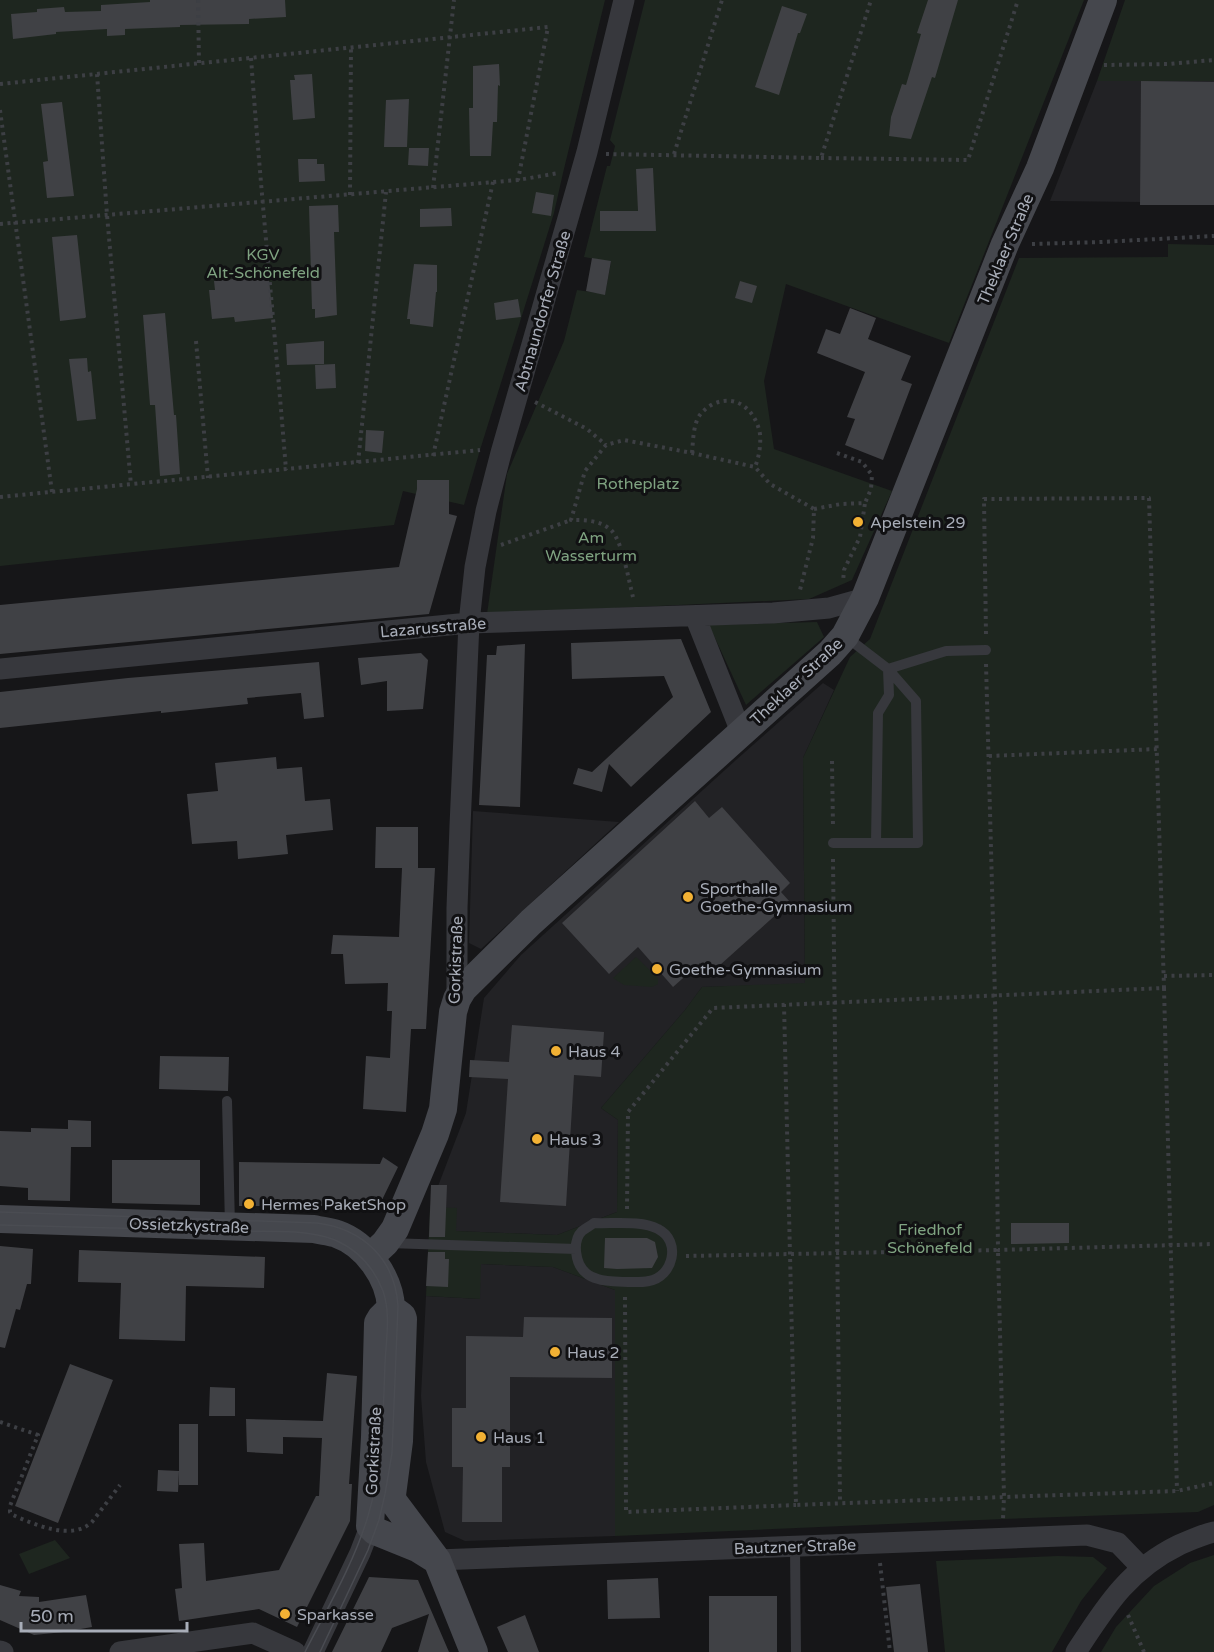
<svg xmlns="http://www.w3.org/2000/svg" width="1214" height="1652" viewBox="0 0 1214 1652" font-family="'Varela Round',sans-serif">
	<rect width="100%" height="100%" fill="#161618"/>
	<path fill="#222225" d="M1097,81H1214V205H1140V202L1050,201Z
		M823,683L834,690L803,758L805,984L702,987L685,1010L601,1108L618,1120L617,1212L557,1235L455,1231L430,1207L466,1113L484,998L521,955L736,760Z
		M473,811L619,822L481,949L469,943Z
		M480,1264L553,1267L615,1290V1536L465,1541L445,1532L426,1462L421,1396L426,1296L480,1299Z"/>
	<path fill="#1e261f" d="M0,0H605L563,173L554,213L480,450L464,505L403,491L394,525L0,566Z
		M645,0H1084L949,343L786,284L764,381L774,449L892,491L852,580L809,599L487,614L507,474L564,341L577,290L605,294L611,262L584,257L607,166H610L615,146L610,140Z
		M1125,0H1214V81H1097Z
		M1168,244L1214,245V1505L1198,1512L1003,1519L615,1536V1290L553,1267L481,1264L480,1299L426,1296L430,1207L457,1208L456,1231L557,1235L617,1212L618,1120L601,1108L685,1010L702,987L805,983L803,758L850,657L870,639L1019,258L1168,257Z
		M817,622L824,637L746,705L709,625Z
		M636,957L658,978V984L652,987L624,985L613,978Z
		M55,1540L70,1558L29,1574L19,1554Z
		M1214,1555V1652H1101L1116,1627L1154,1586L1190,1563Z
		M1058,1556L1093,1557L1107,1568L1081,1601L1052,1652H945L936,1561Z"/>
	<path fill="#404145" d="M150,0H285L286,17L249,19V24L180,25V27L125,29V35L107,36V29L56,32V34L13,39L11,14L37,12V9L64,7L65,12L101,11V5L150,2Z
		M928,0H958L935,78L932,77L911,139L889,136L891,117L902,84L906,85L921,34L917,33Z
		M782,6L807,14L800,33H798L779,95L755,87Z
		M499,64L500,86L498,85L497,122H493L491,156H470L469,108H473V66Z
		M312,74L315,118L293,120L290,80H295L294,75Z
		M1141,81L1214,82V205H1140Z
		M409,99L407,147H384L386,100Z
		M62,102L74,196L47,198L43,162L48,161L41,104Z
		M409,148H429L428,166L408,165Z
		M298,159H317V164H324L325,181L299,182Z
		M653,168L656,231H600V211H638L636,169Z
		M536,192L554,195L551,216L532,213Z
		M338,205L339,232H334L337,315L315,318V309H312L309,206Z
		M451,208L452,226L420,227V209Z
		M77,235L86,317L85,318L60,321L52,237Z
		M592,258L611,261L605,295L586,291Z
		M414,264L437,265V292H436L433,327L410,324V319H407Z
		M260,270H268L273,318L235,322L234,317L212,319L209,290H215L214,281L242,278V273Z
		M740,281L757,286L752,303L735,298Z
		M518,299L521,317L496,320L494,303Z
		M850,308L876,318L868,339L911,356L901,380L912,384L883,460L845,445L855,419L847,417L865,372L817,353L826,329L840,334Z
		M165,313L174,415H176L180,474L160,476L155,405H150L143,315Z
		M324,341V364L287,365L286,344Z
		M87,358L88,372L91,371L96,419L77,421L69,359Z
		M335,364L336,388L316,389L315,365Z
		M366,430L384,431L382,453L365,451Z
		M417,480H449V514L457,516L429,614L0,654V605L399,567L417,489Z
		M681,639L711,712L631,787L609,764L602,792L573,784L578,768L592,772L673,697L664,676L572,679L571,643Z
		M525,644L520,807L479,805L487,655H496L497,646Z
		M421,653L428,660L423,709L387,711V681L361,685L358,658Z
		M319,662L324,717L304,719L301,693L247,698L248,704L161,713V711L0,728V692L128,678Z
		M276,757L277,769L302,767L305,801L330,799L333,830L286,835L288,854L238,859L237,841L192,844L187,794L218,791L215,763Z
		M695,801L709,818L722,807L790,883L781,892L790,902L710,974L700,963L673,987L638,947L609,974L562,923Z
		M376,827H418V868H435L426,1029H411L406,1112L363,1109L366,1056L390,1058L392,1011H387L388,983L345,984L343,954H331L333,935L399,937L402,868H375Z
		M512,1025L604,1032L601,1077L574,1075L566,1206L500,1202L508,1079L469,1077L470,1060L509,1062Z
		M160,1056L229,1057L228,1091L159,1089Z
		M68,1120L91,1121V1147H71L70,1201L28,1200V1188L0,1186V1131L31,1132V1128L68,1129Z
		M383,1157L398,1167L382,1200L373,1206H239V1162L380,1164Z
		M112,1160H200V1205L112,1203Z
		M431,1185H447L445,1237H429Z
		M1011,1223H1069V1243L1011,1244Z
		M605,1238H647L655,1242L658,1257L652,1268L617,1269L604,1268Z
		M0,1246L33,1249L31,1284H27L20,1310L16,1309L5,1348L0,1347Z
		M79,1250L265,1257L264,1288L186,1286L185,1341L119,1339L121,1283L78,1282Z
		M428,1252H445V1259H449L448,1287L426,1286Z
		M524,1317L612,1318V1378L510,1377V1467H502V1522H462L463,1467H452V1408H466V1336L523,1337Z
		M70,1364L113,1380L58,1523L15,1506Z
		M327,1373L357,1376L349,1484H352L350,1521L297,1627L259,1609L179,1621L175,1589L182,1588L179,1544L204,1543L206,1581L279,1570L316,1496H319L322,1438L283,1437V1454L247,1452L246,1419L323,1421Z
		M210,1387L235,1388V1416H209Z
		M179,1424H198V1485H179V1471L178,1492L157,1491L158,1470L179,1471Z
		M369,1577L418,1580L449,1652H418L429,1614L392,1628L381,1652H332Z
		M658,1578L660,1618L608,1619L607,1580Z
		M920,1584L928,1652H894L886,1587Z
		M0,1585L21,1591L19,1596L39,1597V1602L86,1595L92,1627L64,1632L34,1635L0,1620Z
		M709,1596H777V1652H709Z
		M525,1615L539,1652H508L497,1627Z"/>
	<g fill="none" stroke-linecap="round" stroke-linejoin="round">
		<path stroke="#3d3f44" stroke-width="4" stroke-dasharray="3 4.5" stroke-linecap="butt" d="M198,0L199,63
			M251,58C261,195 275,332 286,470
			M1104,65L1168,64L1214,60
			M97,74L107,215L131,485
			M0,84L548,27L518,180
			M0,110L52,492
			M606,154L821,158L871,0
			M674,154L722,0
			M821,158L968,160L1018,0
			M433,188L454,0
			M350,195L351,47
			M0,224L518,180L559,173
			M1032,244L1101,242L1214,236
			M196,341L208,478
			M535,402L587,429L606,445
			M692,453C693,442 693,431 697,420C700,413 706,408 713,404C737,393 756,411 760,434C761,445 759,457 755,467
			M837,453L862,462L872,475L871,489L865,503
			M433,456L493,182
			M358,463L386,192
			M0,497L480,450
			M814,509L841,504L865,503L860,537L844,570L843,582
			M501,545L571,520
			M633,597C629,582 622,540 611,530C600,520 585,520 571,520L585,471L606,445L624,440L692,453L755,467L770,484L814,509L813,538L800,590
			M986,664L995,997L998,1250L1214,1244
			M989,756L1157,749
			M832,761L833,827
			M833,859L840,1503
			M1164,976L1214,975
			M1164,988L1177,1491
			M784,1004L796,1505L1004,1497L1003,1519
			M627,1209L628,1112L713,1008L1164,988L1149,498L984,499L986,635
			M686,1256L998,1250L1004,1497L1177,1491L1214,1483
			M625,1297L626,1512L796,1505
			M0,1422L38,1435L10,1506V1512L13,1515C35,1525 72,1541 92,1522L120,1485
			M880,1563L890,1652
			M1128,1615L1144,1652"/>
		<path stroke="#37383d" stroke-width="10" d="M845,636L888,669L946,651L986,650
			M888,669L916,701L918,843H876L878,713L889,695Z
			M833,843H876
			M227,1101L230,1226
			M594,1223C612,1224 642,1220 658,1229C682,1241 673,1277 649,1281C640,1283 605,1282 598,1279C594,1278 589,1276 586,1273C575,1264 572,1241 582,1231C586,1228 590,1226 594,1223Z
			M388,1243L576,1249
			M795,1547L796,1652"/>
		<path stroke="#37383d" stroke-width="21" d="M695,616L741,732
			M0,669L469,623L773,613L829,608L865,598
			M457,999V908L460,826L469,623L475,567L486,511L501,453L587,152L624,0
			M437,1560L1087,1535L1118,1543L1142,1568
			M0,1651L3,1652
			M120,1652L253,1633L295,1652
			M313,1652L360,1553L370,1527
			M1076,1652C1106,1606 1128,1570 1179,1545C1191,1540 1201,1535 1214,1532"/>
		<path stroke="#45474d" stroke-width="28" d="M0,1219L314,1229C321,1231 330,1231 337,1234C366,1244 390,1278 391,1308L402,1316L403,1319L399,1441L392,1495L393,1501L437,1560L474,1652
			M370,1257L385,1243L395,1229L435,1134L443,1109L453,1012L457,999L463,989L531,922L830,653L845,636L865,598L1005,244L1040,168L1103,0
			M391,1308L381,1318L378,1323L375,1437L370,1526L375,1531L417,1548L433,1558"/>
		<path stroke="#4a4c52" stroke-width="1.5" d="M0,1212L317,1223C363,1229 395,1259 398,1306L392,1453L385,1494L379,1520L368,1550L320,1652
			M0,1225C76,1227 151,1229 227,1231C259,1232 305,1228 335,1240C358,1250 374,1268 383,1291C391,1314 386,1340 385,1364C383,1415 383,1466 368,1516C354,1563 327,1609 305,1652"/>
	</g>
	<g fill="#f2b134" stroke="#111113" stroke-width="2">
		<circle cx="858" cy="522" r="6"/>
		<circle cx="688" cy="897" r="6"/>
		<circle cx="657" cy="969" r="6"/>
		<circle cx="556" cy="1051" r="6"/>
		<circle cx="537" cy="1139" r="6"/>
		<circle cx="249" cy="1204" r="6"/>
		<circle cx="555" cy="1352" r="6"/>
		<circle cx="481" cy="1437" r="6"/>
		<circle cx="285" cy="1614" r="6"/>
	</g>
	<g text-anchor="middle" stroke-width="6" stroke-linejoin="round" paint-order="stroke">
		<g font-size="16" fill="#a8adb8" stroke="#111113">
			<text transform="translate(1005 249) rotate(-67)" y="6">Theklaer Straße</text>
			<text transform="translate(542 311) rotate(-74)" y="6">Abtnaundorfer Straße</text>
			<text transform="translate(433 627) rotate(-5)" y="6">Lazarusstraße</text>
			<text transform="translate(796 681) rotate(-43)" y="6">Theklaer Straße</text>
			<text transform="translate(455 960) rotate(-88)" y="6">Gorkistraße</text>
			<text transform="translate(189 1225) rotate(2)" y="6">Ossietzkystraße</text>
			<text transform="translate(373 1451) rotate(-87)" y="6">Gorkistraße</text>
			<text transform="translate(795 1546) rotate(-2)" y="6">Bautzner Straße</text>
		</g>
		<g font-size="16" fill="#7fa381" stroke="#111113">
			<text x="263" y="260">KGV<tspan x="263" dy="18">Alt-Schönefeld</tspan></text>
			<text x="638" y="489">Rotheplatz</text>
			<text x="591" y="543">Am<tspan x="591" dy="18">Wasserturm</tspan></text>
			<text x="930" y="1235">Friedhof<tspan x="930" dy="18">Schönefeld</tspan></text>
		</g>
		<g font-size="16" fill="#a8adb8" stroke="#111113" text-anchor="start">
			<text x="870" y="528">Apelstein 29</text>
			<text x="700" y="894">Sporthalle<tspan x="700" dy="18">Goethe-Gymnasium</tspan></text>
			<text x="669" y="975">Goethe-Gymnasium</text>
			<text x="568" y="1057">Haus 4</text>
			<text x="549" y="1145">Haus 3</text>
			<text x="261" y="1210">Hermes PaketShop</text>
			<text x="567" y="1358">Haus 2</text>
			<text x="493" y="1443">Haus 1</text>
			<text x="297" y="1620">Sparkasse</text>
		</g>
	</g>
	<path d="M21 1622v9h166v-9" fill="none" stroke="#a8adb8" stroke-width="3"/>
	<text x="30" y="1622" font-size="18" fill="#a8adb8" stroke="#111113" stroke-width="4.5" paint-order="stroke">50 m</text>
</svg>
